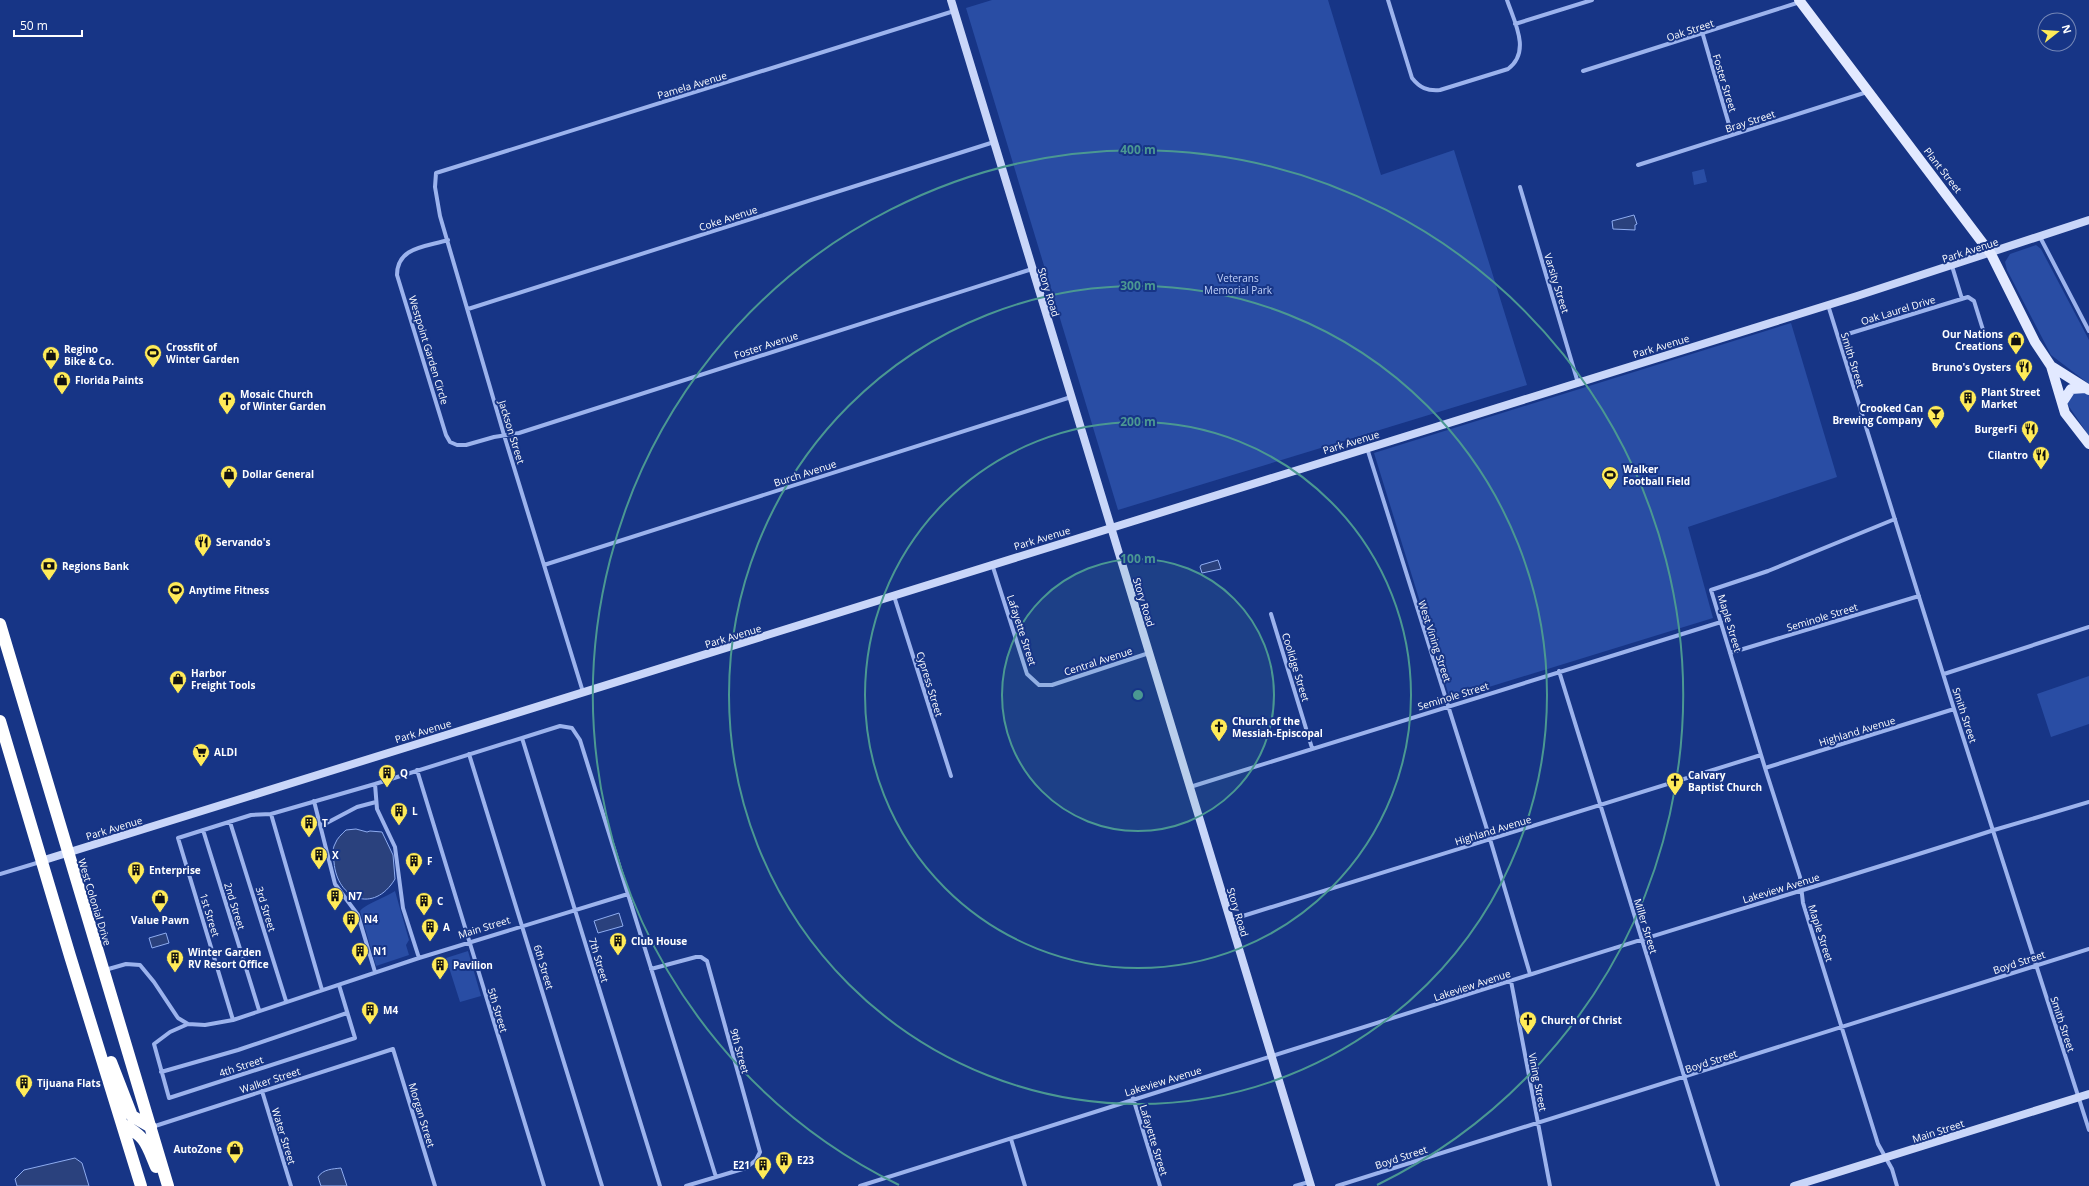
<svg xmlns="http://www.w3.org/2000/svg" width="2089" height="1186" viewBox="0 0 2089 1186" font-family="'Open Sans',sans-serif">
	<rect width="100%" height="100%" fill="#173586"/>
	<path fill="#294da4" d="M992,0H1328L1381,175L1454,150L1527,385L1118,510L966,8Z
		M1704,169L1707,182L1694,185L1692,172Z
		M2036,245L2041,249L2089,340V384L2051,355L2007,270L2005,262L2010,254Z
		M1791,323L1837,477L1688,527L1713,618L1450,699L1374,453Z
		M2073,390L2089,394V436L2068,405L2067,401Z
		M2089,676V724L2051,737L2037,694Z
		M395,891L409,940L406,945L409,955L376,966L360,911C365,904 385,898 395,891Z
		M468,951L481,996L460,1002L446,958Z"/>
	<path fill="#2a417d" stroke="#8eacf0" d="M1634,215L1637,224L1635,225V230L1613,229L1612,221Z
		M1218,560L1221,569L1202,573L1200,567L1201,565Z
		M356,829L367,832L370,831L382,832L393,855L395,879C374,914 337,900 334,862C333,857 332,849 335,844C337,838 342,834 346,830Z
		M619,913L623,926L598,933L594,921Z
		M166,933L169,943L152,948L149,938Z
		M75,1158L82,1163L89,1186H17L15,1179L24,1170Z
		M341,1168L347,1186H321L318,1177C323,1169 333,1169 341,1168Z"/>
	<g fill="none" stroke-linecap="round" stroke-linejoin="round">
		<path stroke="#9cb3ed" stroke-width="4" d="M1388,0L1412,78C1420,88 1427,91 1440,90L1508,69C1531,52 1515,23 1507,0
			M1515,24L1592,0
			M1703,35L1732,135
			M1583,71L1800,2
			M1638,165L1867,92
			M1520,187L1578,383
			M2040,237L2089,331
			M448,240C425,247 397,247 397,275L446,435L450,442L457,445H466L494,437L519,433L1032,269
			M1952,266L1962,299
			M1828,305L1954,709L2089,1130
			M468,309L994,142
			M1838,337L1968,297L1974,301L1984,333
			M1367,448L1490,839L1530,974
			M1895,519L1768,571L1711,590L1765,768L1800,877L1803,903L1878,1144L1892,1169L1897,1186
			M992,564L1027,674L1039,685H1052L1149,653
			M544,565L1071,397
			M894,596L951,776
			M1271,614L1312,748
			M1730,653L1919,596
			M1559,671L1718,1186
			M1944,674L2089,627
			M583,692L504,435L440,216L435,187L436,173L954,11
			M522,738L660,1186
			M469,754L602,1186
			M1765,768L1954,709
			M417,770L544,1186
			M1190,787L1721,622
			M314,801L335,884L358,915L375,972
			M271,814L322,990
			M230,822L286,1001
			M321,826L357,807L376,802
			M203,830L259,1010
			M0,874L40,862
			M1230,920L1761,755
			M419,958L403,908L395,847L377,809L375,784L560,726L572,728L580,740L716,1177
			M651,969L696,957H701L707,961L760,1152L756,1160L746,1168L686,1186
			M105,970L126,964L140,965L154,982L178,1018L188,1024L205,1025L233,1020L419,958L628,894
			M1511,981L1550,1186
			M233,1020L178,838L251,815L271,814L375,784
			M188,1024L170,1032L154,1044L169,1098L355,1038L339,985
			M161,1072L238,1050L347,1013
			M262,1091L291,1186
			M1133,1098L1160,1186
			M152,1127L393,1049L435,1186
			M1011,1139L1025,1186
			M860,1186C1084,1114 1308,1046 1532,974C1685,925 1840,880 1994,830L2089,802
			M1295,1186L1309,1182
			M1337,1186L2089,949"/>
		<path stroke="#c9d6f9" stroke-width="8" d="M951,0L1311,1186
			M41,861L1857,296L2089,220
			M1794,1186L2089,1094"/>
		<path stroke="#e2e9ff" stroke-width="10" d="M1799,0L1991,254L2035,342L2051,366L2065,413L2089,444
			M2051,366L2089,390
			M2062,403L2071,389L2086,388"/>
		<path stroke="#fff" stroke-width="12" d="M0,624L168,1186
			M0,721L70,956L141,1186
			M111,1062L132,1116L151,1127
			M122,1124C146,1137 146,1143 156,1167"/>
	</g>
	<circle cx="1138" cy="695" r="136" fill="#4b9892" fill-opacity=".12"/>
	<g fill="none" stroke="#4b9892" stroke-width="2">
		<circle cx="1138" cy="695" r="136"/>
		<circle cx="1138" cy="695" r="273"/>
		<circle cx="1138" cy="695" r="409"/>
		<path d="M899 1185A545 545 0 1 1 1377 1185"/>
	</g>
	<defs>
		<symbol id="shop-pin" viewBox="-11 -11 22 30"><path d="M0 17L-7.5 6A9.5 9.5 0 1 1 7.5 6Z" fill="#ffeb58" stroke="#173586"/><path d="M-5-2.5h2.3a2.7 3.5 0 0 1 5.4 0H5L5.5 6h-11ZM-1.5-2.5h3a1.5 2.3 0 0 0-3 0Z" fill="#111"/></symbol>
		<symbol id="stadium-pin" viewBox="-11 -11 22 30"><path d="M0 17L-7.5 6A9.5 9.5 0 1 1 7.5 6Z" fill="#ffeb58" stroke="#173586"/><path d="M0-5a6.5 5 0 1 0 0 10a6.5 5 0 1 0 0-10ZM-3.5-1.8h7v3.6h-7Z" fill="#111"/></symbol>
		<symbol id="restaurant-pin" viewBox="-11 -11 22 30"><path d="M0 17L-7.5 6A9.5 9.5 0 1 1 7.5 6Z" fill="#ffeb58" stroke="#173586"/><path d="M-5-6h1v4h1v-4h1v4h1v-4h1v5L-1.5 .5V6h-2V.5L-5-1ZM5-6V6H3V1.5H1.5Q1.5-4 5-6Z" fill="#111"/></symbol>
		<symbol id="building-pin" viewBox="-11 -11 22 30"><path d="M0 17L-7.5 6A9.5 9.5 0 1 1 7.5 6Z" fill="#ffeb58" stroke="#173586"/><path d="M-4-6H4V6H1V3H-1V6H-4ZM-2.5-4.3h1.7v1.8h-1.7ZM.8-4.3h1.7v1.8H.8ZM-2.5-1h1.7V.8h-1.7ZM.8-1h1.7V.8H.8Z" fill="#111"/></symbol>
		<symbol id="church-pin" viewBox="-11 -11 22 30"><path d="M0 17L-7.5 6A9.5 9.5 0 1 1 7.5 6Z" fill="#ffeb58" stroke="#173586"/><path d="M-1.2-6h2.4v3.5h3.3v2.4h-3.3V6h-2.4V-.1h-3.3v-2.4h3.3Z" fill="#111"/></symbol>
		<symbol id="bar-pin" viewBox="-11 -11 22 30"><path d="M0 17L-7.5 6A9.5 9.5 0 1 1 7.5 6Z" fill="#ffeb58" stroke="#173586"/><path d="M-6-5H6L.8 .8V4.5H3.5V6h-7V4.5H-.8V.8Z" fill="#111"/></symbol>
		<symbol id="bank-pin" viewBox="-11 -11 22 30"><path d="M0 17L-7.5 6A9.5 9.5 0 1 1 7.5 6Z" fill="#ffeb58" stroke="#173586"/><path d="M-6-4H6V4H-6ZM0-2.3a2.3 2.3 0 1 0 0 4.6a2.3 2.3 0 1 0 0-4.6Z" fill="#111"/></symbol>
		<symbol id="supermarket-pin" viewBox="-11 -11 22 30"><path d="M0 17L-7.5 6A9.5 9.5 0 1 1 7.5 6Z" fill="#ffeb58" stroke="#173586"/><path d="M-6-5.5h2.5l.6 2H6L4.5 2H-2.5L-4.4-4H-6ZM-1.5 3.2a1.3 1.3 0 1 0 .1 0ZM3 3.2a1.3 1.3 0 1 0 .1 0Z" fill="#111"/></symbol>
	</defs>
	<g fill-rule="evenodd">
		<use href="#shop-pin" x="2006" y="330" width="20" height="27"/>
		<use href="#stadium-pin" x="143" y="343" width="20" height="27"/>
		<use href="#shop-pin" x="41" y="345" width="20" height="27"/>
		<use href="#restaurant-pin" x="2014" y="357" width="20" height="27"/>
		<use href="#shop-pin" x="52" y="370" width="20" height="27"/>
		<use href="#building-pin" x="1958" y="388" width="20" height="27"/>
		<use href="#church-pin" x="217" y="390" width="20" height="27"/>
		<use href="#bar-pin" x="1926" y="404" width="20" height="27"/>
		<use href="#restaurant-pin" x="2020" y="419" width="20" height="27"/>
		<use href="#restaurant-pin" x="2031" y="445" width="20" height="27"/>
		<use href="#shop-pin" x="219" y="464" width="20" height="27"/>
		<use href="#stadium-pin" x="1600" y="465" width="20" height="27"/>
		<use href="#restaurant-pin" x="193" y="532" width="20" height="27"/>
		<use href="#bank-pin" x="39" y="556" width="20" height="27"/>
		<use href="#stadium-pin" x="166" y="580" width="20" height="27"/>
		<use href="#shop-pin" x="168" y="669" width="20" height="27"/>
		<use href="#church-pin" x="1209" y="717" width="20" height="27"/>
		<use href="#supermarket-pin" x="191" y="742" width="20" height="27"/>
		<use href="#building-pin" x="377" y="763" width="20" height="27"/>
		<use href="#church-pin" x="1665" y="771" width="20" height="27"/>
		<use href="#building-pin" x="389" y="801" width="20" height="27"/>
		<use href="#building-pin" x="299" y="813" width="20" height="27"/>
		<use href="#building-pin" x="309" y="845" width="20" height="27"/>
		<use href="#building-pin" x="404" y="851" width="20" height="27"/>
		<use href="#building-pin" x="126" y="860" width="20" height="27"/>
		<use href="#building-pin" x="325" y="886" width="20" height="27"/>
		<use href="#shop-pin" x="150" y="888" width="20" height="27"/>
		<use href="#building-pin" x="414" y="891" width="20" height="27"/>
		<use href="#building-pin" x="341" y="909" width="20" height="27"/>
		<use href="#building-pin" x="420" y="917" width="20" height="27"/>
		<use href="#building-pin" x="608" y="931" width="20" height="27"/>
		<use href="#building-pin" x="350" y="941" width="20" height="27"/>
		<use href="#building-pin" x="165" y="948" width="20" height="27"/>
		<use href="#building-pin" x="430" y="955" width="20" height="27"/>
		<use href="#building-pin" x="360" y="1000" width="20" height="27"/>
		<use href="#church-pin" x="1518" y="1010" width="20" height="27"/>
		<use href="#building-pin" x="14" y="1073" width="20" height="27"/>
		<use href="#shop-pin" x="225" y="1139" width="20" height="27"/>
		<use href="#building-pin" x="774" y="1150" width="20" height="27"/>
		<use href="#building-pin" x="753" y="1155" width="20" height="27"/>
	</g>
	<g text-anchor="middle" stroke-width="4" stroke-linejoin="round" paint-order="stroke">
		<g font-size="10" fill="#fff" stroke="#173586">
			<text transform="translate(1690 30) rotate(-18)" y="4">Oak Street</text>
			<text transform="translate(1725 83) rotate(73)" y="4">Foster Street</text>
			<text transform="translate(692 85) rotate(-17)" y="4">Pamela Avenue</text>
			<text transform="translate(1750 121) rotate(-18)" y="4">Bray Street</text>
			<text transform="translate(1943 170) rotate(52)" y="4">Plant Street</text>
			<text transform="translate(728 218) rotate(-18)" y="4">Coke Avenue</text>
			<text transform="translate(1970 250) rotate(-18)" y="4">Park Avenue</text>
			<text transform="translate(1557 283) rotate(73)" y="4">Varsity Street</text>
			<text transform="translate(1049 292) rotate(73)" y="4">Story Road</text>
			<text transform="translate(1898 310) rotate(-17)" y="4">Oak Laurel Drive</text>
			<text transform="translate(766 345) rotate(-18)" y="4">Foster Avenue</text>
			<text transform="translate(1661 346) rotate(-17)" y="4">Park Avenue</text>
			<text transform="translate(429 350) rotate(73)" y="4">Westpoint Garden Circle</text>
			<text transform="translate(1853 360) rotate(73)" y="4">Smith Street</text>
			<text transform="translate(512 432) rotate(73)" y="4">Jackson Street</text>
			<text transform="translate(1351 442) rotate(-17)" y="4">Park Avenue</text>
			<text transform="translate(805 473) rotate(-18)" y="4">Burch Avenue</text>
			<text transform="translate(1042 538) rotate(-17)" y="4">Park Avenue</text>
			<text transform="translate(1144 602) rotate(73)" y="4">Story Road</text>
			<text transform="translate(1822 617) rotate(-17)" y="4">Seminole Street</text>
			<text transform="translate(1730 623) rotate(73)" y="4">Maple Street</text>
			<text transform="translate(1022 630) rotate(72)" y="4">Lafayette Street</text>
			<text transform="translate(733 636) rotate(-17)" y="4">Park Avenue</text>
			<text transform="translate(1435 641) rotate(72)" y="4">West Vining Street</text>
			<text transform="translate(1098 661) rotate(-18)" y="4">Central Avenue</text>
			<text transform="translate(1296 667) rotate(73)" y="4">Coolidge Street</text>
			<text transform="translate(930 684) rotate(73)" y="4">Cypress Street</text>
			<text transform="translate(1453 696) rotate(-17)" y="4">Seminole Street</text>
			<text transform="translate(1965 715) rotate(72)" y="4">Smith Street</text>
			<text transform="translate(423 731) rotate(-17)" y="4">Park Avenue</text>
			<text transform="translate(1857 731) rotate(-17)" y="4">Highland Avenue</text>
			<text transform="translate(114 828) rotate(-17)" y="4">Park Avenue</text>
			<text transform="translate(1493 830) rotate(-17)" y="4">Highland Avenue</text>
			<text transform="translate(1781 888) rotate(-17)" y="4">Lakeview Avenue</text>
			<text transform="translate(95 902) rotate(73)" y="4">West Colonial Drive</text>
			<text transform="translate(235 906) rotate(73)" y="4">2nd Street</text>
			<text transform="translate(266 909) rotate(73)" y="4">3rd Street</text>
			<text transform="translate(1238 912) rotate(73)" y="4">Story Road</text>
			<text transform="translate(210 915) rotate(73)" y="4">1st Street</text>
			<text transform="translate(1646 926) rotate(73)" y="4">Miller Street</text>
			<text transform="translate(484 927) rotate(-17)" y="4">Main Street</text>
			<text transform="translate(1821 933) rotate(72)" y="4">Maple Street</text>
			<text transform="translate(599 960) rotate(73)" y="4">7th Street</text>
			<text transform="translate(2019 962) rotate(-18)" y="4">Boyd Street</text>
			<text transform="translate(544 967) rotate(73)" y="4">6th Street</text>
			<text transform="translate(1472 985) rotate(-18)" y="4">Lakeview Avenue</text>
			<text transform="translate(498 1010) rotate(73)" y="4">5th Street</text>
			<text transform="translate(2063 1024) rotate(72)" y="4">Smith Street</text>
			<text transform="translate(740 1051) rotate(75)" y="4">9th Street</text>
			<text transform="translate(1711 1061) rotate(-18)" y="4">Boyd Street</text>
			<text transform="translate(241 1066) rotate(-18)" y="4">4th Street</text>
			<text transform="translate(270 1080) rotate(-18)" y="4">Walker Street</text>
			<text transform="translate(1163 1081) rotate(-17)" y="4">Lakeview Avenue</text>
			<text transform="translate(1538 1082) rotate(79)" y="4">Vining Street</text>
			<text transform="translate(422 1115) rotate(73)" y="4">Morgan Street</text>
			<text transform="translate(1938 1131) rotate(-18)" y="4">Main Street</text>
			<text transform="translate(284 1136) rotate(73)" y="4">Water Street</text>
			<text transform="translate(1154 1140) rotate(73)" y="4">Lafayette Street</text>
			<text transform="translate(1401 1157) rotate(-18)" y="4">Boyd Street</text>
		</g>
		<g font-size="10" fill="#c2d2fa" stroke="#173586">
			<text x="1238" y="282">Veterans<tspan x="1238" dy="12">Memorial Park</tspan></text>
		</g>
		<g font-size="10" font-weight="bold" fill="#fff" stroke="#173586" text-anchor="start">
			<text x="2003" y="338" text-anchor="end">Our Nations<tspan x="2003" dy="12">Creations</tspan></text>
			<text x="166" y="351">Crossfit of<tspan x="166" dy="12">Winter Garden</tspan></text>
			<text x="64" y="353">Regino<tspan x="64" dy="12">Bike &amp; Co.</tspan></text>
			<text x="2011" y="371" text-anchor="end">Bruno's Oysters</text>
			<text x="75" y="384">Florida Paints</text>
			<text x="1981" y="396">Plant Street<tspan x="1981" dy="12">Market</tspan></text>
			<text x="240" y="398">Mosaic Church<tspan x="240" dy="12">of Winter Garden</tspan></text>
			<text x="1923" y="412" text-anchor="end">Crooked Can<tspan x="1923" dy="12">Brewing Company</tspan></text>
			<text x="2017" y="433" text-anchor="end">BurgerFi</text>
			<text x="2028" y="459" text-anchor="end">Cilantro</text>
			<text x="1623" y="473">Walker<tspan x="1623" dy="12">Football Field</tspan></text>
			<text x="242" y="478">Dollar General</text>
			<text x="216" y="546">Servando's</text>
			<text x="62" y="570">Regions Bank</text>
			<text x="189" y="594">Anytime Fitness</text>
			<text x="191" y="677">Harbor<tspan x="191" dy="12">Freight Tools</tspan></text>
			<text x="1232" y="725">Church of the<tspan x="1232" dy="12">Messiah-Episcopal</tspan></text>
			<text x="214" y="756">ALDI</text>
			<text x="400" y="777">Q</text>
			<text x="1688" y="779">Calvary<tspan x="1688" dy="12">Baptist Church</tspan></text>
			<text x="412" y="815">L</text>
			<text x="322" y="827">T</text>
			<text x="332" y="859">X</text>
			<text x="427" y="865">F</text>
			<text x="149" y="874">Enterprise</text>
			<text x="348" y="900">N7</text>
			<text x="437" y="905">C</text>
			<text x="364" y="923">N4</text>
			<text x="160" y="924" text-anchor="middle">Value Pawn</text>
			<text x="443" y="931">A</text>
			<text x="631" y="945">Club House</text>
			<text x="373" y="955">N1</text>
			<text x="188" y="956">Winter Garden<tspan x="188" dy="12">RV Resort Office</tspan></text>
			<text x="453" y="969">Pavilion</text>
			<text x="383" y="1014">M4</text>
			<text x="1541" y="1024">Church of Christ</text>
			<text x="37" y="1087">Tijuana Flats</text>
			<text x="222" y="1153" text-anchor="end">AutoZone</text>
			<text x="797" y="1164">E23</text>
			<text x="750" y="1169" text-anchor="end">E21</text>
		</g>
	</g>
	<circle cx="1138" cy="695" r="6" fill="#4b9892" stroke="#173586" stroke-width="2"/>
	<g font-size="12" text-anchor="middle" font-weight="bold" fill="#4b9892" stroke="#173586" stroke-width="4" stroke-linejoin="round" paint-order="stroke">
		<text x="1138" y="154">400 m</text>
		<text x="1138" y="290">300 m</text>
		<text x="1138" y="426">200 m</text>
		<text x="1138" y="563">100 m</text>
	</g>
	<g transform="translate(2057 32) rotate(73)"><circle r="19" fill="#173586" stroke="#7486b6"/>
	<path d="M0-3L7 15L0 10L-7 15Z" fill="#ffeb58"/>
	<text y="-6" font-size="11" font-weight="bold" text-anchor="middle" fill="#ffffff">N</text>
	</g>
	<path d="M14 30v6h68v-6" fill="none" stroke="#ffffff" stroke-width="2"/>
	<text x="20" y="30" font-size="12" fill="#ffffff" stroke="#173586" stroke-width="3" paint-order="stroke">50 m</text>
</svg>
